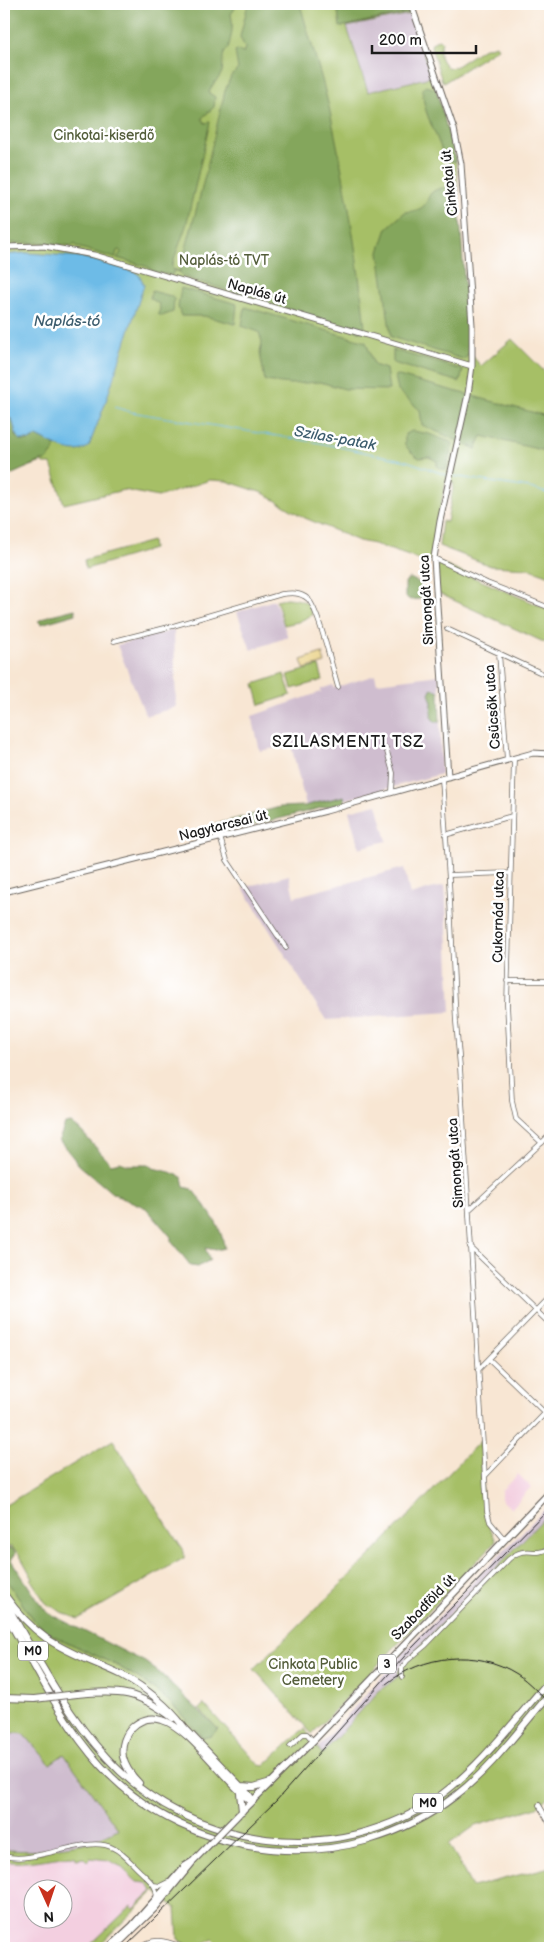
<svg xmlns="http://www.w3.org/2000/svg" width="554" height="1952" viewBox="0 0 554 1952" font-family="'Balsamiq Sans',sans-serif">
	<rect width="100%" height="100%" fill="#fff"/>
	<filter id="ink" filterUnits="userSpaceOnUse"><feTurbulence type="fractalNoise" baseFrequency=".02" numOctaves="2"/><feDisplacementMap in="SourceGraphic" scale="10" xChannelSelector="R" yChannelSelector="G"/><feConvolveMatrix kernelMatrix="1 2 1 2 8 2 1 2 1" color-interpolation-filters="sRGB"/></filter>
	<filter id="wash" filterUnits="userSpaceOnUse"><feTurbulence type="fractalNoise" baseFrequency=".0096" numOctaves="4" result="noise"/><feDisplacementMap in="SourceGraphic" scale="20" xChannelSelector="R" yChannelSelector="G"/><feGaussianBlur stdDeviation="1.12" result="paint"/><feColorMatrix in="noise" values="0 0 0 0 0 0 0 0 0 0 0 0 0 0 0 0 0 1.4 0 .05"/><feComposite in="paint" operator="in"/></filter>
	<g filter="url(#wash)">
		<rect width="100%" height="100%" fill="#f8e6d3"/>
		<path fill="#f3cfe0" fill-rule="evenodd" d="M518,1474L531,1487L511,1509L501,1499V1491Z
			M70,1856L76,1857V1858H100L108,1860L120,1866L137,1882L146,1883L153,1891L134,1909L131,1906L87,1948H4V1861L12,1863ZM32,1890H62V1920H32Z"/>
		<path fill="#cfbdcf" d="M410,14L431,77L368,92L347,27Z
			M274,600L288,637L251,650L237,612Z
			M174,630L176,707L146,716L117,645Z
			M375,675L377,683L439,675L441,774L307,810L291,745L260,751L252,716L321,692V689L333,685L334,688Z
			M377,804L387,841L359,848L349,811Z
			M404,868L410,895L445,885L451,1012L326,1020L243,888L289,875L294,897Z
			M550,1504V1512L491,1574L456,1607L401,1667L398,1672L399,1676L379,1691L301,1779L307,1760L405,1651Z
			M4,1732L24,1734L50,1764L64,1754L118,1830L91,1842L34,1851L4,1850Z"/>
		<path fill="#a6bf66" stroke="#616e41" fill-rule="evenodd" d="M4,4H407L346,26L411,12L436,89L456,161L468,355L469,352L481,366L512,339L550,377V417L463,395L475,400L550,421V576L528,568L491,566L439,546L442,521L447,522L454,483L446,481L429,563L374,544L359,541L305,518L263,493L226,481L210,480L158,497L124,490L64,504L51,464H43L42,462L4,476ZM410,14L431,77L368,92L347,27Z
			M439,39L442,42C438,54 439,59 448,68L455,67L482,49L496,45L498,48L445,82L442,81L431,47L432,43Z
			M152,541L153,549L86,569L84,560Z
			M437,562L550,610V645L438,593Z
			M286,598C298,599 311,600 312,615L298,622L284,625L276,600Z
			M319,666L323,680L292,689L288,675Z
			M284,674L291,695L260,705L254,684Z
			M113,1440L184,1552V1558L78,1619L61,1612L53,1606L51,1607L45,1602L31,1580L33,1579L19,1554L12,1547H8L4,1540V1506Z
			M480,1441L482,1493L487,1521L496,1541L312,1734L254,1669L369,1557Z
			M550,1512V1795L537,1807L475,1826L449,1844L472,1887L550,1867V1948H216L219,1945L213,1939C198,1948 193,1949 178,1939L176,1908L155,1891L96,1948H87L131,1906L134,1909L153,1891L146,1883L137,1882L120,1866L108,1860L90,1858L87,1861L84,1858L76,1859V1857L70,1856C49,1858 25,1865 4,1861V1850L34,1851L91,1842L118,1829L64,1754L50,1764L24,1734L4,1732V1576L33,1620L50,1634L116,1665L140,1679L170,1702L203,1738L218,1729L199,1709L204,1704L259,1765L264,1766L300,1732L305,1729L322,1754L379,1691L399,1676L398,1672L401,1667C449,1614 501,1564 550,1512Z"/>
		<path fill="#84a65b" stroke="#50613c" d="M4,4H238L231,14C234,27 231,37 228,49C220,55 224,63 222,72C219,80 211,84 209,93L215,97L214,107L202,118L205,123L210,122L186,226L172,265V269L180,271L201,192L225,91L231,76L238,69L235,51L237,50L243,53L245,48L240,37L248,4H300C309,38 321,72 329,107C345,180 358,255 365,329L362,332L182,276L180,272L173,270V274L171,275L154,272L148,267L117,258L121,252L119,250L117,251L115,258L77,247L75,244L73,246L45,243H4Z
			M337,4H409L411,12L340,27Z
			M426,86L436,89L456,161L449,162L444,159C439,135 421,113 423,88Z
			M458,186L469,352L467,357L463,359L391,337L379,252L387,228L405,212C435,210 421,195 438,189C443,187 452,187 458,186Z
			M181,288L237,304L235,324L204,316H181L178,307Z
			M152,291L171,296L174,299L173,312L162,316L158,314L160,309L159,304L150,298Z
			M245,307L366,342L374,365L386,369L389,390L345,389L320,382L290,384L265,381L260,353L262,342L259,332L242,326Z
			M393,350L463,370L460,382L393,363Z
			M395,375L550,417V452L482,436L476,449L422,425L420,410L398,391Z
			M4,418L12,419L15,425V436C21,443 30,443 37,436L54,444L55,450L46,461H41L4,478Z
			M412,431L429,434L453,443L446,470L437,467V461L429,457L419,458L410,451L405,445V434Z
			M410,578L420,583L422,595L420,599L410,600L405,596V582Z
			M75,609L76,614L41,624L38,621L51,615Z
			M432,688L439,691L440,722H435L431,717L432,702L429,694Z
			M344,796L345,802L215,835L213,833V827L216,824L280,807L304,806Z
			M71,1123L80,1130L111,1164L120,1162L128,1165H151L153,1168L170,1172L182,1177L184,1187L192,1189C204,1205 223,1226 224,1248L216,1250L205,1248L210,1260L198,1267L191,1266L171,1241V1237L146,1208L112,1193L79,1165L59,1140L65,1124Z
			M4,1542L9,1549L12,1548L16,1553L11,1560L39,1602L48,1613L145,1662L161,1674L218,1729L211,1736L203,1738L170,1702L140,1679L116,1665L50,1634L33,1620L4,1576Z"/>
		<path fill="#eeda9e" stroke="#857b5d" d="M322,653L325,663L304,669L301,660Z"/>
		<path fill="#6dbbe7" stroke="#446c82" d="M27,253L81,257L135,272L140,276L144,285L105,404L89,446C74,459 52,443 37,436L31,440H20L16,433L12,419L4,417V255Z"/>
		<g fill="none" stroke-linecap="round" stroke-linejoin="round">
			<path stroke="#6dbbe7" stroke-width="1" d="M114,407L131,412L320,443L407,461L449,476
				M453,476L530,488L550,494"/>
		</g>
	</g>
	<g filter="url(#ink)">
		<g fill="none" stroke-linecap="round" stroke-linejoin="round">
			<defs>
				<path id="street" d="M434,558L487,583L550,608
					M447,629L550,677
					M114,641L173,626L282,594C291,593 300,592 308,599C318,608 333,670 338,687
					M499,653L507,760
					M386,748L393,773L392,792
					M514,758L507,1004L512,1101L516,1119L542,1143
					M442,779L449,880L456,1022L460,1067L487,1511L490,1522L505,1540
					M445,835L512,816
					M220,837L227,860L286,948
					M449,875L510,873
					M507,981H550
					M469,1210L550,1135
					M470,1247L550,1324
					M489,1359L545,1413
					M478,1370L550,1296
					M485,1476L550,1408
					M402,1677V1668L407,1661L425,1646L509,1559C527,1544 533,1558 550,1548
					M290,1746L303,1734H307L313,1741
					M539,1805L550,1824
					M4,1856C37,1865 86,1834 113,1848C124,1853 133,1865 142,1873C149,1880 159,1887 156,1898
					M154,1885L160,1886L168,1882
					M139,1948C155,1935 168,1942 185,1948"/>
				<path id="secondary" d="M411,4L454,129L461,164L472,325V366L468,394L440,521L434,558L448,777
					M4,247L44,246L94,255L472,366
					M4,892L326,811L533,753L550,754"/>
				<path id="primary" d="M241,1812L313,1741L550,1492
					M119,1943L155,1908L192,1863
					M108,1948L132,1926L185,1866L193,1861"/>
				<path id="highway" d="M4,1594C16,1611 29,1626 46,1638C69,1654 97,1663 122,1675C146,1688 167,1705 184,1727
					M4,1600C35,1654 64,1711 107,1758C191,1850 339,1870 441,1795C484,1763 515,1719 550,1680
					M4,1612C34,1664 61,1722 101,1766C192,1865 349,1879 455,1796C492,1768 520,1728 550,1694
					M77,1694C121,1690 137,1691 173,1718
					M4,1698L34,1699
					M181,1724L249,1795L253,1801
					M139,1783C132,1776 125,1767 123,1757C119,1734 139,1713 162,1720C189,1727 226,1783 252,1802
					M241,1786L254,1787L271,1782
					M240,1793L242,1811"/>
			</defs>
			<use href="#street" stroke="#69635c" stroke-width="5.5"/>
			<use href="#secondary" stroke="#69635c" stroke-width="7"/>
			<use href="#primary" stroke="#69635c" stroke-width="8"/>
			<use href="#highway" stroke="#69635c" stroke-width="8"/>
			<use href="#street" stroke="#fff" stroke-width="4"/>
			<use href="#secondary" stroke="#fff" stroke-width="5"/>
			<use href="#primary" stroke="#fff" stroke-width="5.5"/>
			<use href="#highway" stroke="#fff" stroke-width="6"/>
			<path stroke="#1c1c1c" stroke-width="1" d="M386,1684C423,1655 476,1648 517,1674C529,1682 540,1694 550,1705
				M124,1948L276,1801L411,1649L550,1507"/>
			<defs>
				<path id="primary-bridge" d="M193,1861L239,1814"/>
				<path id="highway-bridge" d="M34,1699L77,1694"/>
			</defs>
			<use href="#primary-bridge" stroke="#69635c" stroke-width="8" stroke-linecap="butt"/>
			<use href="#highway-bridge" stroke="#69635c" stroke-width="8" stroke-linecap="butt"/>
			<use href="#primary-bridge" stroke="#fff" stroke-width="5.5"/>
			<use href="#highway-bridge" stroke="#fff" stroke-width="6"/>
		</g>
	</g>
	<g text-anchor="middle" stroke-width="5" stroke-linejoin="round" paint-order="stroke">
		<g fill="#fff" stroke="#606060" stroke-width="1">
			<rect x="18" y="1641.5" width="30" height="19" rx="4"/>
			<rect x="378" y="1654.5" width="18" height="19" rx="4"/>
			<rect x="413" y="1793.5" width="30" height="19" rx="4"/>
		</g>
		<g font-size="12" font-weight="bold" fill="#1c1c1c">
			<text x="33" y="1655">M0</text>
			<text x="387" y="1668">3</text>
			<text x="428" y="1807">M0</text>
		</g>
		<g font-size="14" fill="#535d3a" stroke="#fff">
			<text x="104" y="140">Cinkotai-kiserdő</text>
			<text x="224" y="265">Naplás-tó TVT</text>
			<text x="313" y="1669">Cinkota Public<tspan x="313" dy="16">Cemetery</tspan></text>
		</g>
		<g font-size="14" fill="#1c1c1c" stroke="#fff">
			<text transform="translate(449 183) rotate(-96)" y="5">Cinkotai út</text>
			<text transform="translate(257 291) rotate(16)" y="5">Naplás út</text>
			<text transform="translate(426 600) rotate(-93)" y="5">Simongát utca</text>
			<text transform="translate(492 707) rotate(-94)" y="5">Csücsök utca</text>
			<text transform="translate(223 825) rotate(-14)" y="5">Nagytarcsai út</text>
			<text transform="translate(498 917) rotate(-89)" y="5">Cukornád utca</text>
			<text transform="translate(455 1163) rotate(-94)" y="5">Simongát utca</text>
			<text transform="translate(423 1607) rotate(-46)" y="5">Szabadföld út</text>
		</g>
		<g font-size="15" font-style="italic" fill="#3c5c6d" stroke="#fff">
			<text x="67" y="326">Naplás-tó</text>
			<text transform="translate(335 438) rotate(10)" y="5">Szilas-patak</text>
		</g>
		<g font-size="16" letter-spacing="1" fill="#1c1c1c" stroke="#fff">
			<text x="348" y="747">SZILASMENTI TSZ</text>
		</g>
	</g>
	<rect width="554" height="1952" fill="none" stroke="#fff" stroke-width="20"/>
	<g transform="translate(48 1904) rotate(177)"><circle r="24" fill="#ffffff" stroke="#a4a4a4"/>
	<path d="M0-4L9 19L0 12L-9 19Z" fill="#c8321e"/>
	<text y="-8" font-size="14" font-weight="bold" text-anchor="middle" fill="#1c1c1c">N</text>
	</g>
	<path d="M372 45v8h104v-8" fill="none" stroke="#1c1c1c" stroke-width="2.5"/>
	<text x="379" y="45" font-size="15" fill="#1c1c1c" stroke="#ffffff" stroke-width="4" paint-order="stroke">200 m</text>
</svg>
